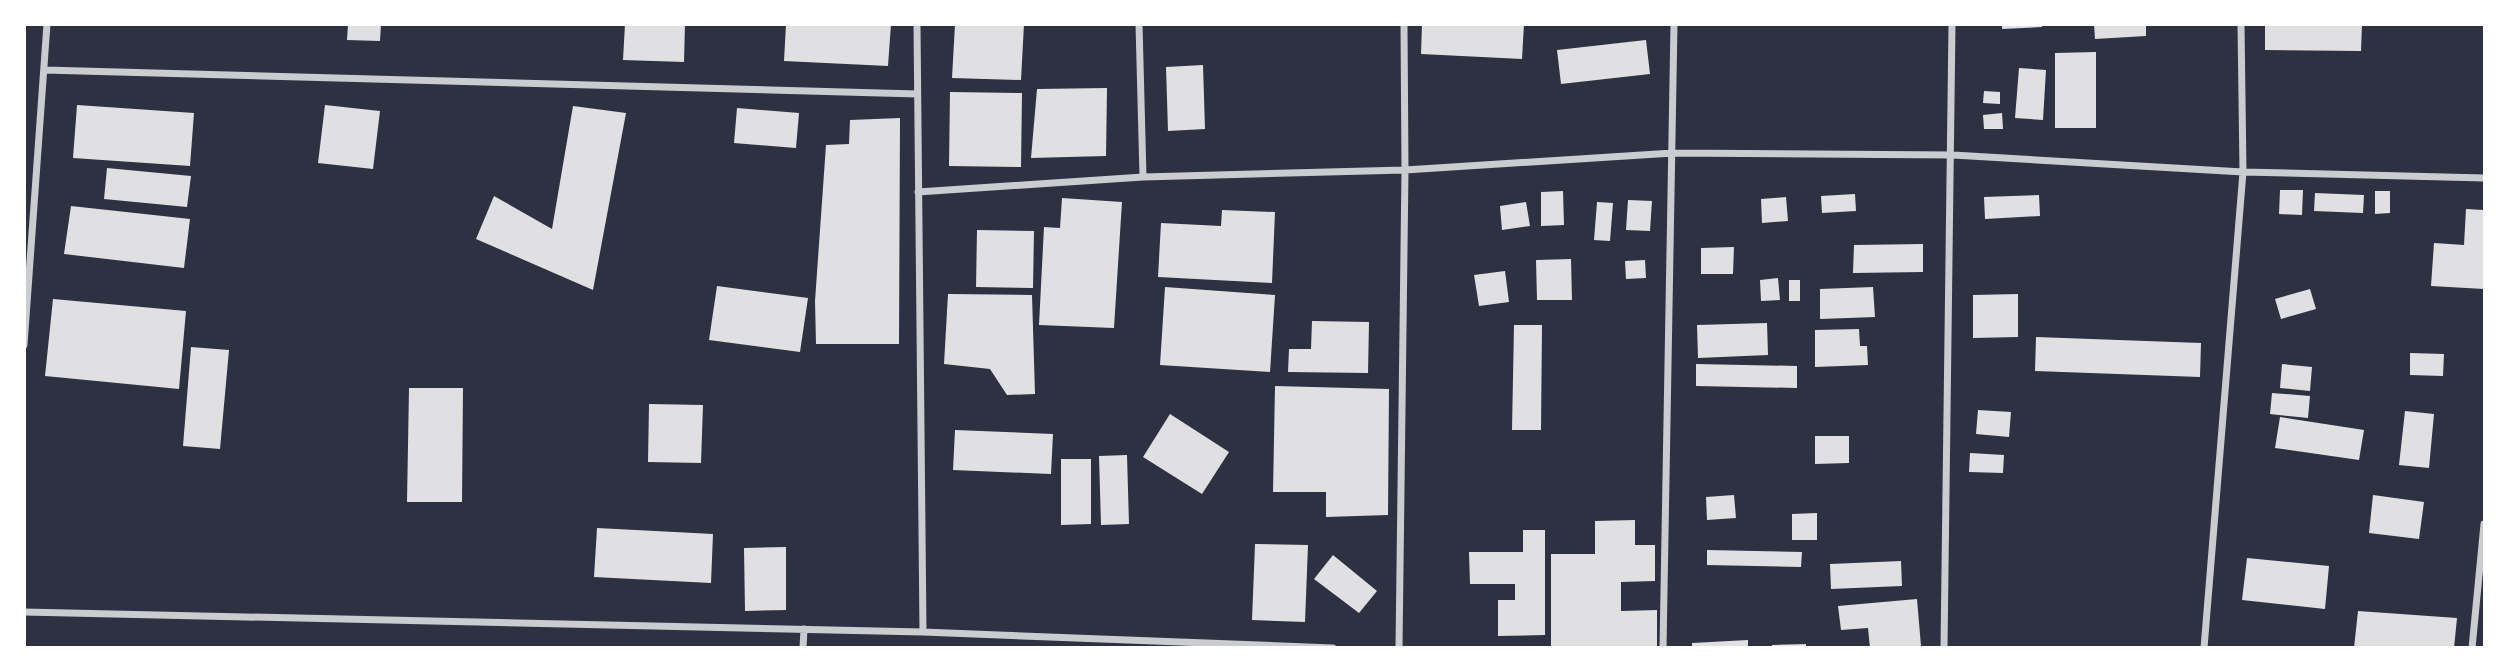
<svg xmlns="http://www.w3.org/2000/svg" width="2509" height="672" viewBox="0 0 2509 672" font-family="Manrope,sans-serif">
	<rect width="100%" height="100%" fill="#2d3142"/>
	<path fill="#e0e0e3" d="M348,24H381L380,41L347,40Z
		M625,24H685L684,62L623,60Z
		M786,24H891L888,66L784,61Z
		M955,24H1024L1021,80L952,78Z
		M1422,24H1524L1522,59L1421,54Z
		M2002,24H2042V27L2002,29Z
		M2094,24H2146V36L2095,39Z
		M2265,24H2362L2361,51L2265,50Z
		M1646,40L1650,74L1561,84L1557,50Z
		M2096,52V128H2055V53Z
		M1203,65L1205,129L1168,131L1166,67Z
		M2019,68L2046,70L2043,120L2015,118Z
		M1107,88L1106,156L1031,158L1037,89Z
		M1984,91L2000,92V104L1983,103Z
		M950,92L1022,93L1021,167L949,166Z
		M77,105L194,113L190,166L73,158Z
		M325,105L380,111L373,169L318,163Z
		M573,106L626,113L593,290L476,239L494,196L552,229Z
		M737,108L799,113L796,148L734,143Z
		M2002,113L2003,129H1984L1983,115Z
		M900,118L899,344H816L815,301L826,145L849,144L850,120Z
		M107,168L191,176L187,207L104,199Z
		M2280,190H2303L2302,215L2279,214Z
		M1563,191L1564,225L1541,226V192Z
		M2375,191H2390V213L2375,214Z
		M2315,193L2364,195L2363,213L2314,211Z
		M1855,194L1856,211L1822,213L1821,196Z
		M2039,195L2040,216L1985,219L1984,197Z
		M1786,197L1788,221L1762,223L1761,199Z
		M1062,198L1122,202L1114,328L1039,325L1044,227L1060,228Z
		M1628,200L1652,201L1650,231L1626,230Z
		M1526,202L1530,226L1502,230L1500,206Z
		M1597,202L1613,203L1610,241L1594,240Z
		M71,206L190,219L184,268L64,254Z
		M2466,209L2484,210V289L2431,286L2434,243L2464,245Z
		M1222,210L1275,212L1272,283L1158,277L1161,223L1221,226Z
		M977,230L1034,231L1033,288L976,287Z
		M1923,244V272L1853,273L1854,245Z
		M1734,247L1733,274H1701V248Z
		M1571,259L1572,300H1537L1536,260Z
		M1645,260L1646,278L1626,279L1625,261Z
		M1505,271L1509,302L1479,306L1474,275Z
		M1778,278L1780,300L1761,301L1760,280Z
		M1789,280H1800V301H1789Z
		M717,286L808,298L800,352L709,340Z
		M1165,287L1275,295L1270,372L1160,365Z
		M1873,287L1875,317L1820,319V289Z
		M2310,289L2316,309L2281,319L2275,299Z
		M948,294L1032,295L1035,394L1007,395L990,369L944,364Z
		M2018,294V337L1973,338V295Z
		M53,299L186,311L179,389L45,376Z
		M1312,321L1369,322L1368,373L1288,372L1289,349H1311Z
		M1767,323L1768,355L1698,358L1697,325Z
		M1514,325H1542L1541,430H1512Z
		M1859,329L1860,346H1867L1868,365L1815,367V330Z
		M2036,337L2201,343L2200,377L2035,371Z
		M191,347L229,350L220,449L183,446Z
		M2410,353L2444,354L2443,376L2410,375Z
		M1696,364L1797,366V388L1696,386Z
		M2282,364L2312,367L2310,391L2280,388Z
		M1275,386L1389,389L1388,515L1326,517V492H1273Z
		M409,388H463L462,502H407Z
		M2272,393L2310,396L2308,418L2270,414Z
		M649,404L703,405L701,463L648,462Z
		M1978,410L2011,412L2009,437L1976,434Z
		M2405,411L2434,414L2429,468L2399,465Z
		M1170,414L1229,452L1202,494L1143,457Z
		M2280,417L2364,430L2359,460L2275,448Z
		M955,430L1053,434L1051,474L953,470Z
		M1815,436H1849V463L1815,464Z
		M1970,453L2004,455L2003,473L1969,472Z
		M1127,455L1129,524L1101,525L1099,456Z
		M1061,459H1091V524L1061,525Z
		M1734,495L1736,518L1707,520L1706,497Z
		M2373,495L2424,502L2419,539L2369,533Z
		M1817,513V540H1792V514Z
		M1635,520V545H1655V581L1621,582V611L1657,610V648H1551V554H1595V521Z
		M597,528L713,534L711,583L594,577Z
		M1523,530H1545V635L1498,636V600H1515V584H1470L1469,552H1523Z
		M1255,544L1308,545L1305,622L1252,620Z
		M786,547V610L745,611L744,548Z
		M1707,550L1802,552L1801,567L1707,565Z
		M1333,555L1377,591L1359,613L1314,579Z
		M2247,558L2329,566L2325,609L2242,600Z
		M1901,561L1902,586L1831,589L1830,564Z
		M1917,599L1921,646L1870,648L1868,628L1841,630L1838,606Z
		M2358,611L2457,618L2454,648H2354Z
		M1748,640V648H1692V643Z
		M1806,644V648H1772V645Z"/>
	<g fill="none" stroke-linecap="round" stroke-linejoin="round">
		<path stroke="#caccd0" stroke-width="7" d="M917,24L923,632
			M1139,24L1143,177
			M44,70L917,94
			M918,192L1143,177L1405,170L1673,153L1953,155L2243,172L2484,178
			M24,345L47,24
			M24,612L923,632L1333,648
			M803,648L804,629
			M1399,648L1405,170L1404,24
			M1663,648L1674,24
			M1944,648L1952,24
			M2204,648L2243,172L2241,24
			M2472,648L2484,524"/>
	</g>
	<rect width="2509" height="672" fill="none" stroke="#ffffff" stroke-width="52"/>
</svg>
